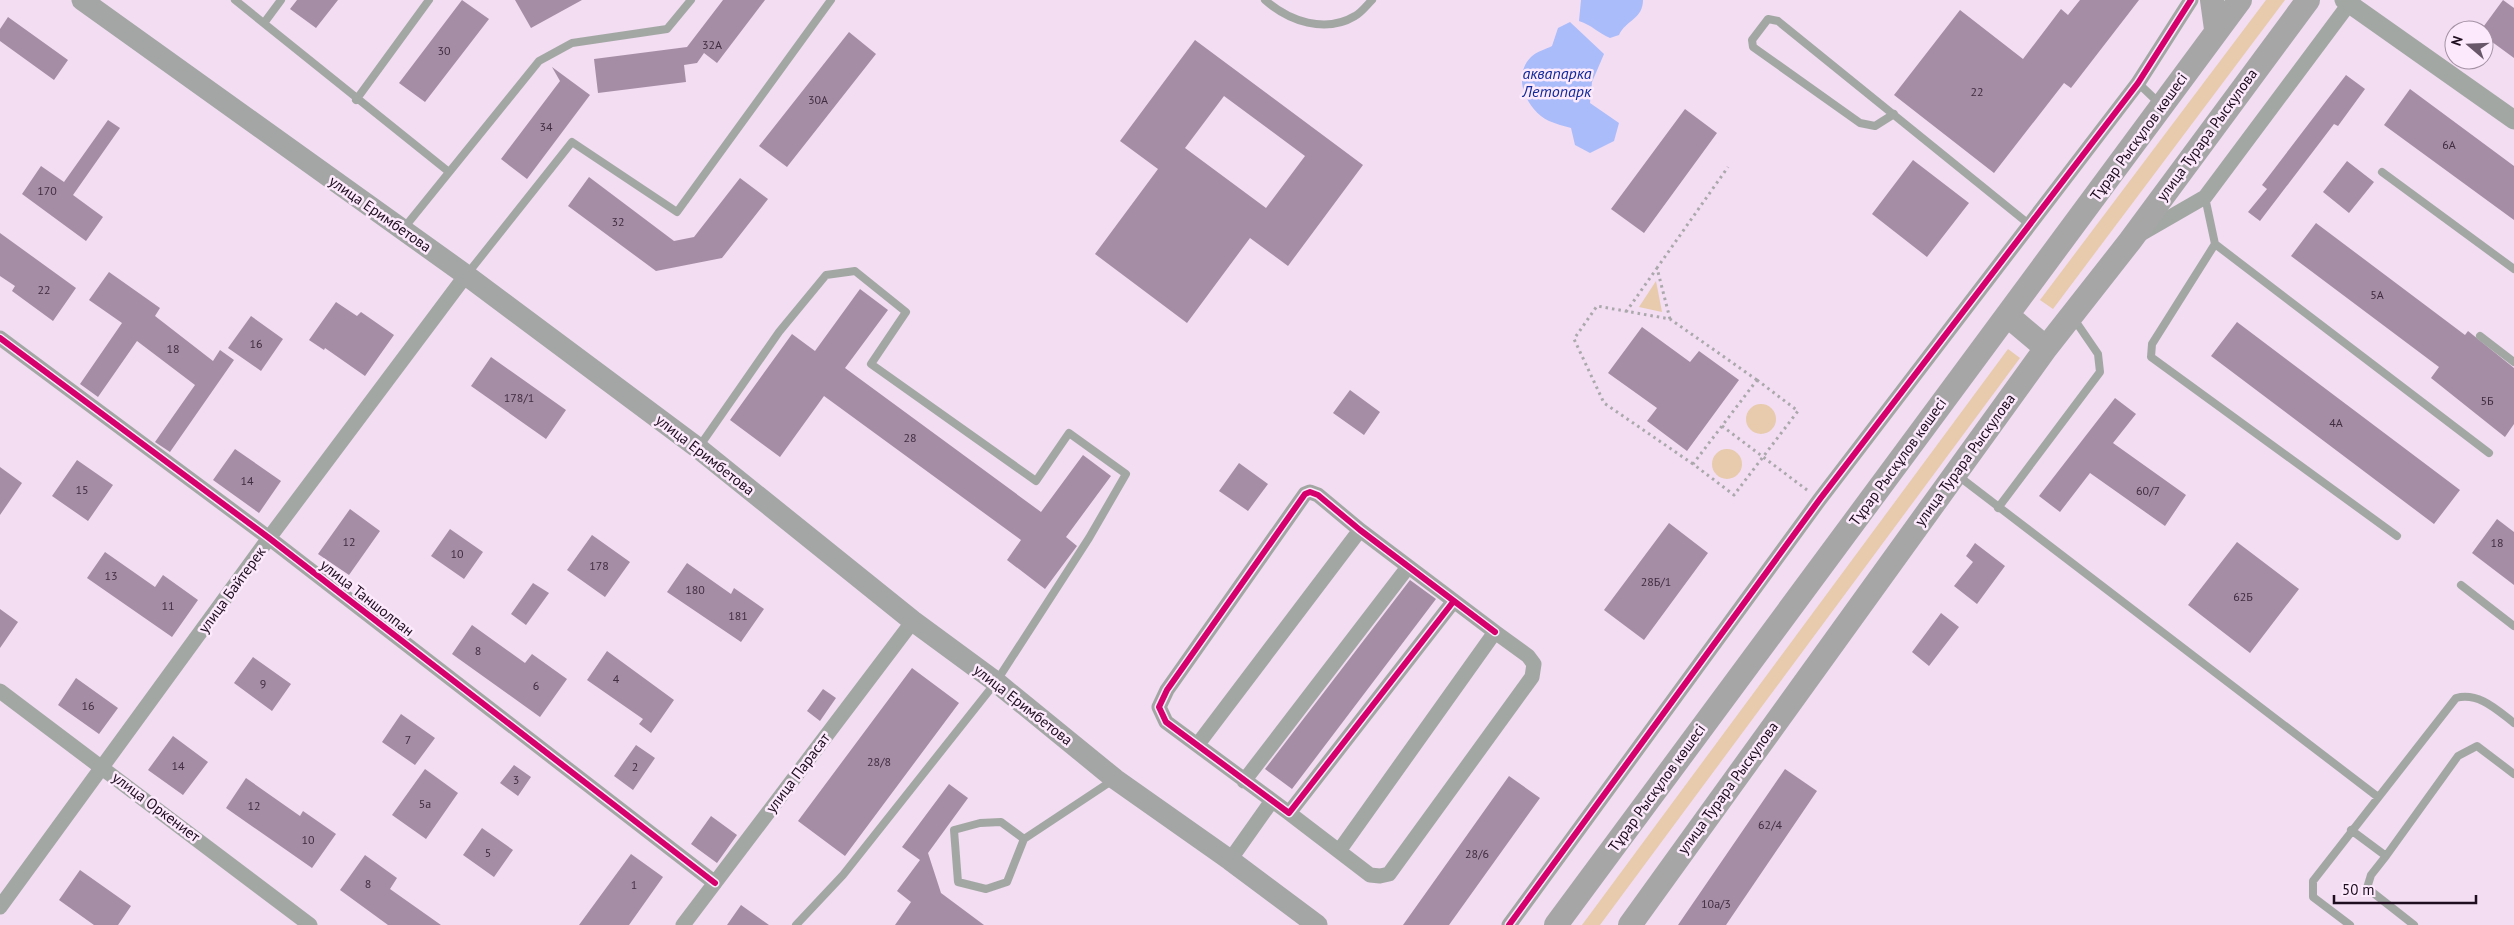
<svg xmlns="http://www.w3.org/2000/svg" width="2514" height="925" viewBox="0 0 2514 925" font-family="'PT Sans',sans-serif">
	<rect width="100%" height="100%" fill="#f2ddf2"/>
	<path fill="#e7cbac" d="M2266,0H2285L2053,309L2040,300Z
		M1656,281L1662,312L1639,307Z
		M2008,349L2020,358L1600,925H1582Z
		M1746 419a15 15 0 1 1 30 0a15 15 0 1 1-30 0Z
		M1712 464a15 15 0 1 1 30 0a15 15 0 1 1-30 0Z"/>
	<path fill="#abbcfa" d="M1581,0H1643C1643,19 1626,20 1619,35L1610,38C1598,33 1592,25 1579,21Z
		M1570,22L1604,54L1592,82L1590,103L1619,123L1614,141L1590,153L1575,145L1571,128C1564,126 1556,124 1549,121C1527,110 1511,77 1531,57C1536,52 1546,49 1552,46L1558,28Z"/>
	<path fill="#a68da6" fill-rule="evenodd" d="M297,0H338L316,28L290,9Z
		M462,0L489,19L425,102L399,83Z
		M515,0H582L531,28Z
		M723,0H765L717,63L704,53L697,63L684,65L686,82L598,93L594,59L687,47Z
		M2080,0H2139L2071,88L2064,83L1994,173L1894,95L1960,10L2023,59L2061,9L2068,15Z
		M2503,0L2514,8V58L2484,36V30H2481Z
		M8,17L68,60L54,80L0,41V29Z
		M849,32L876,54L787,167L759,146Z
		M1195,40L1363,165L1288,266L1250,238L1187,323L1095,254L1158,169L1120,141ZM1224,96L1305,156L1266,208L1185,148Z
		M552,67L590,95L527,179L501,159L560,81Z
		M2346,75L2365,89L2338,126L2334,124L2260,221L2248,212L2267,189L2262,185Z
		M2410,89L2514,166V220L2384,125Z
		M1685,109L1717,133L1644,233L1611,209Z
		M108,120L120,128L73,195L103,217L86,241L22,194L41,166L64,182Z
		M1913,160L1969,203L1927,257L1872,214Z
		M2347,161L2374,182L2349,213L2323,192Z
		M589,177L674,241L694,237L740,178L768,199L722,258L656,271L568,206Z
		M2316,223L2465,335L2468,331L2514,368V424L2505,437L2431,378L2439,367L2291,256Z
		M0,233L76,288L53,321L12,291L15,286L0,276Z
		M109,272L160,308L155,316L213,361L220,350L234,360L170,452L155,442L195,385L137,341L98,397L80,384L122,323L89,300Z
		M860,289L888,310L845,368L1041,512L1083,455L1111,476L1066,537L1077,546L1045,589L1007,560L1021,540L824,396L780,457L730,420L792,334L815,351Z
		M336,302L357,316L361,312L394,335L365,376L325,348L324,350L309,340Z
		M251,316L283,339L261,371L228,348Z
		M2237,322L2460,490L2434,524L2211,356Z
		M1642,327L1690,362L1699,351L1739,380L1687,451L1647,421L1657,408L1608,373Z
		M491,357L566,410L546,439L471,386Z
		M1350,390L1380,412L1364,435L1333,413Z
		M2115,398L2136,414L2113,443L2186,495L2165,526L2090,473L2060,512L2039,496Z
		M235,449L281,481L259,513L213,480Z
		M77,460L113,485L88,521L52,496Z
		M1239,463L1268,484L1248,511L1219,491Z
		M0,467L22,483L0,515Z
		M350,509L380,531L349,575L318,554Z
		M2497,519L2514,532V585L2472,553Z
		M1669,523L1708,553L1644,640L1604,610Z
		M450,529L483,552L464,579L431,556Z
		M592,535L630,562L605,597L567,570Z
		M2237,542L2299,589L2250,653L2188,605Z
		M1975,543L2005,566L1977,604L1954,586L1973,562L1966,556Z
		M105,552L155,587L163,575L198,600L172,637L87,578Z
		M687,563L731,594L734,588L764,609L741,642L667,592Z
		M1410,580L1436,599L1292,789L1265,769Z
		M533,583L549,593L526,625L511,614Z
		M0,609L18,622L0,648Z
		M1941,613L1959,627L1929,666L1912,652Z
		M472,625L525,663L532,654L567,679L540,717L452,654Z
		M607,651L674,700L651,733L639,724L643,719L587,680Z
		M253,657L291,684L272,711L234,683Z
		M912,668L959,703L845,856L798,821Z
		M76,678L118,708L99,734L58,705Z
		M823,689L836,698L820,721L807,711Z
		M401,714L435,738L415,765L382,742Z
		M173,736L208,762L183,795L148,770Z
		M636,745L655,758L633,790L614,776Z
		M514,765L531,777L518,796L500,783Z
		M425,769L458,793L426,839L392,815Z
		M1785,769L1817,791L1726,925H1678Z
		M1509,776L1540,798L1449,925H1403Z
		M246,778L300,816L303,811L336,834L312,868L226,808Z
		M949,784L968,798L928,853L941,893L984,925H895L911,902L897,891L920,860L902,847Z
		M711,816L737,835L717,863L691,844Z
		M482,828L513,850L494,877L463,855Z
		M631,854L663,877L629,925H579Z
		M365,855L397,878L390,889L441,925H388L340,890Z
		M80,870L131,906L118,925H94L59,900Z
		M741,905L769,925H727Z"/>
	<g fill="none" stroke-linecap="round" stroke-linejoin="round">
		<path stroke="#aba8ac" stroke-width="3" stroke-dasharray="2.5 4" stroke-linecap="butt" d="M1626,312L1657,268
			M1670,319L1657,268L1728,167
			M1757,380L1798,411L1734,495L1693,464Z
			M1722,426L1807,490
			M1693,464L1604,403L1574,339L1597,306L1670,319L1757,380"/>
		<path stroke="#a3a7a4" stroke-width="8" d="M235,0L449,172
			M1265,0C1289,21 1325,34 1355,16C1361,13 1367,5 1372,0
			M264,23L281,0
			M2138,83L2160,104
			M356,100L429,0
			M1894,114L1875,126L1860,123L1753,47L1752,40L1768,19L1778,21L2030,225
			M2382,172L2514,269
			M2205,197L2215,244L2152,344L2151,357L2397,536
			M404,228L539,61L572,43L667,29L691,0
			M2215,244L2489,453
			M468,273L572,142L677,212L831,0
			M2480,336L2514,362
			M699,447L779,332L826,275L855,271L906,312L871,364L1036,481L1069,433L1126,474L1089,538L996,682L843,875L796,925
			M1957,475L2378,797
			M1998,508L2100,372L2098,354L2074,319
			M2461,585L2514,626
			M2351,830L2386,856L2458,756L2477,746L2514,774
			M1024,839L1001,822L980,823L954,830L958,882L986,889L1007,882L1024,839L1113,780
			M2386,856L2371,875L2367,888L2414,925
			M2350,925L2313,897V881L2456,698C2479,692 2497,710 2514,723"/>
		<path stroke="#a3a7a4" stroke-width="15" d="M2139,235L2205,197L2352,0
			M0,338L269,538L715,883
			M1453,602L1289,813L1166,722L1159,707L1167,690L1305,494L1310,492L1318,495L1360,530L1495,632
			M0,691L310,925
			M1198,744L1360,530
			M1244,781L1408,567
			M1289,813L1370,875L1380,876L1389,874L1532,677L1534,664L1528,656L1495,632L1339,851
			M1230,860L1271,802
			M0,907L269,538L466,275
			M683,925L913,621
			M1509,925L1820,499L2138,83L2191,0"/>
		<path stroke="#a3a7a4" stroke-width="19" d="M2344,0L2514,120"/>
		<path stroke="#a3a6a4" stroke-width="21" d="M82,0L466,275L698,448L913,621L996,682L1115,779L1230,860L1317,925"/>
		<path stroke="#a6a6a7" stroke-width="24" d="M2212,0L2216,29
			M2007,315L2046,348
			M1556,925L2240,0
			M1630,925L2046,348L2130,241L2308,0"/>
		<defs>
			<path id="cycleway" d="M0,338L269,538L715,883
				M1453,602L1289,813L1166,722L1159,707L1167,690L1305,494L1310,492L1318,495L1360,530L1495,632
				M1509,925L1820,499L2138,83L2191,0"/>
		</defs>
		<use href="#cycleway" stroke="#fde9fc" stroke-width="9"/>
		<use href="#cycleway" stroke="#d6006c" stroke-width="6"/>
	</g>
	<g text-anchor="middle" stroke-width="5" stroke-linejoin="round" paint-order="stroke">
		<g font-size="12" fill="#402d41">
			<text x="712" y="49">32А</text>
			<text x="444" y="55">30</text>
			<text x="1977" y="96">22</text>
			<text x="818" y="104">30А</text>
			<text x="546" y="131">34</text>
			<text x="2449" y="149">6А</text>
			<text x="47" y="195">170</text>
			<text x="618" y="226">32</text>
			<text x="44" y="294">22</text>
			<text x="2377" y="299">5А</text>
			<text x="256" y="348">16</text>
			<text x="173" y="353">18</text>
			<text x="519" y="402">178/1</text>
			<text x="2487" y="405">5Б</text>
			<text x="2336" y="427">4А</text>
			<text x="910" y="442">28</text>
			<text x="247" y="485">14</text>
			<text x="82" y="494">15</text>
			<text x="2148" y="495">60/7</text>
			<text x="349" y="546">12</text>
			<text x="2497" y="547">18</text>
			<text x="457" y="558">10</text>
			<text x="599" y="570">178</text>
			<text x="111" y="580">13</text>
			<text x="1656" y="586">28Б/1</text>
			<text x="695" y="594">180</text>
			<text x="2243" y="601">62Б</text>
			<text x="168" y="610">11</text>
			<text x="738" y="620">181</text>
			<text x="478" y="655">8</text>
			<text x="616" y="683">4</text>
			<text x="263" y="688">9</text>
			<text x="536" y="690">6</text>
			<text x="88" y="710">16</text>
			<text x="408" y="744">7</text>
			<text x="879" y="766">28/8</text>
			<text x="178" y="770">14</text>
			<text x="635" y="771">2</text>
			<text x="516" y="784">3</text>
			<text x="425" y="808">5а</text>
			<text x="254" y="810">12</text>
			<text x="1770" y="829">62/4</text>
			<text x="308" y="844">10</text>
			<text x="488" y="857">5</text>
			<text x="1477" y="858">28/6</text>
			<text x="368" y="888">8</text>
			<text x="634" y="889">1</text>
			<text x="1716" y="908">10а/3</text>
		</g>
		<g font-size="15" fill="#1e0d1f" stroke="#fde9fc">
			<text transform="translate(2207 135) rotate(-54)" y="5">улица Турара Рыскулова</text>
			<text transform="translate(2139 137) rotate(-54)" y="5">Тұрар Рыскұлов көшесі</text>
			<text transform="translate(380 214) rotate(35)" y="5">улица Еримбетова</text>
			<text transform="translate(705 455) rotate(38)" y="5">улица Еримбетова</text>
			<text transform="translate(1965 460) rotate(-54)" y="5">улица Турара Рыскулова</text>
			<text transform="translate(1898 462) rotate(-54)" y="5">Тұрар Рыскұлов көшесі</text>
			<text transform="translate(232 590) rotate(-54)" y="5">улица Байтерек</text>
			<text transform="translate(367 598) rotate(38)" y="5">улица Таншолпан</text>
			<text transform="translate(1023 705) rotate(38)" y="5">улица Еримбетова</text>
			<text transform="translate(798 773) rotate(-53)" y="5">улица Парасат</text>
			<text transform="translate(1657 788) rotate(-54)" y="5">Тұрар Рыскұлов көшесі</text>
			<text transform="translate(1728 788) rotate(-54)" y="5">улица Турара Рыскулова</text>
			<text transform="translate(156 807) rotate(37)" y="5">улица Оркениет</text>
		</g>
		<g font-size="16" font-style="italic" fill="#102a99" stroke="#fde9fc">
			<text x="1557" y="79">аквапарка<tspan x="1557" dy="18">Летопарк</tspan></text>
		</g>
	</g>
	<g transform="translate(2469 45) rotate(289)"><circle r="24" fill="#fde9fc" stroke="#a491a4"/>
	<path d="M0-4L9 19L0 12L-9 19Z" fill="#685669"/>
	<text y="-8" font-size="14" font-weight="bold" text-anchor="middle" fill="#1e0d1f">N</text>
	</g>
	<path d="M2334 895v8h142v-8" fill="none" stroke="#1e0d1f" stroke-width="2.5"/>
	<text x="2342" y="895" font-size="15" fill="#1e0d1f" stroke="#fde9fc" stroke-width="4" paint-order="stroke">50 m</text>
</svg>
